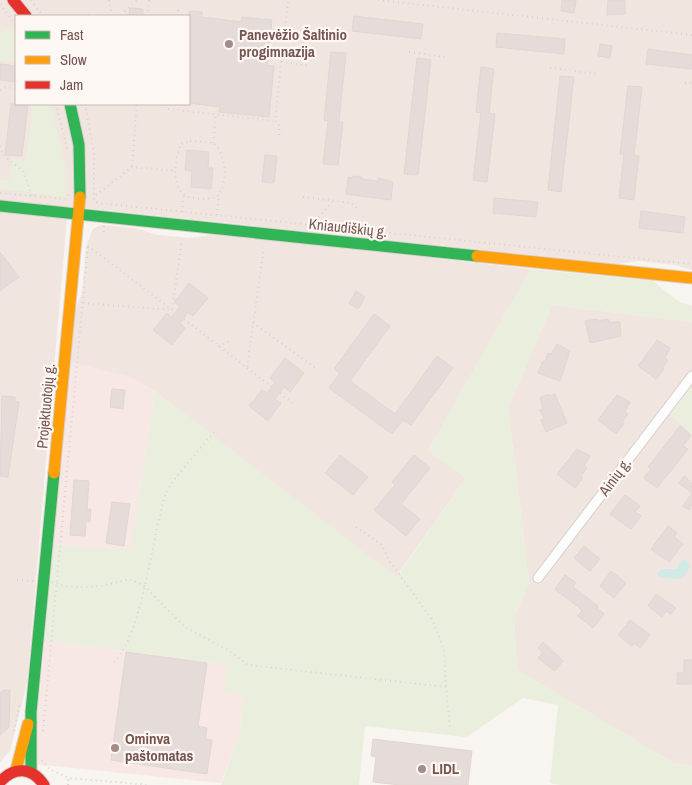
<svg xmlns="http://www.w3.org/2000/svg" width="692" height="785" viewBox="0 0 692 785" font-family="'Archivo Narrow',sans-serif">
	<rect width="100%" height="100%" fill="#f8f4f0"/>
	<path fill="#f0e5df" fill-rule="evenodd" d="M0,0H692V270L675,265L638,261L617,264L68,206L27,682L10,751L0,762ZM16,16H189V104H16Z
		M101,225L135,228L158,235L190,238L210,235L250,238L531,269L428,451L466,478L396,577L155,391L70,362L75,311L82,293L86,246L93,229Z
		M552,305L692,322V384L670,413L692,435V766L675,764L517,670L514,618L529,582L508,408Z"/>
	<path fill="#f7e8e5" d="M70,362L131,377L155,391L131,551L53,545Z
		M45,640L227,665L244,695L239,737L221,783L33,764Z"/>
	<path fill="#eaeedc" d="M11,26L16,32V62L0,61V34Z
		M33,104H51L66,170V197L0,189V179L9,180L12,159L26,161Z
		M531,269L653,281L678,301L692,306V322L552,305L508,408L529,582L514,618L517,670L675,764L692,766V785H561L550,783L558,705L523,698L466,737L365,726L359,785H221L239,737L244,696L225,693L227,665L45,640L53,545L131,550L155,391L397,577L466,478L428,451Z
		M692,384V435L670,413Z"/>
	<path fill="#d2eae6" d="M684,560L688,561L690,567L682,579L662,578L657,575L661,569H677L680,562Z"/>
	<path fill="#e5dbd8" stroke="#e1d6d2" d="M562,0H576L574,13L561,11Z
		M608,0L625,1V14L607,15Z
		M130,8L143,9V16H129Z
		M189,11L202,12V17L241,22L242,17L272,20L267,65L274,66L269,117L219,112L220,107L189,103Z
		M354,16L423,24L421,39L352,31Z
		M497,33L565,39L564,54L496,47Z
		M600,44L612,46L610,58L598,56Z
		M648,49L692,55V69L646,64Z
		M331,52L346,53L339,122H343L338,165L323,164L328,121L324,120Z
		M417,58L431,60L418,175L404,174Z
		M0,64L16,66V82L0,80Z
		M481,67L494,69L489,113L495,114L487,182L473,180L481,113L476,112Z
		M560,76L574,77L561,192L548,190Z
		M628,86L642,87L634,155L639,156L634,200L619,198L624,154H620Z
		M11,104H28L22,156L5,155Z
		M187,150L209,152L208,168H213L211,189L191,187L192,171L185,170Z
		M265,155L277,156L274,183L262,182Z
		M353,176L362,177V179L378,181V178L393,182L391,200L346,194L348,177L352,178Z
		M494,198L538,202L536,217L493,213Z
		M641,211L685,217L683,233L639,228Z
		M0,252L19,277L0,291Z
		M189,283L208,298L193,316L188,312L180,323L185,328L172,345L153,330L167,313L171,317L180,307L174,302Z
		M356,291L365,297L358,309L349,303Z
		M374,314L390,326L350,381L395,414L437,356L453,368L411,425L403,420L392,434L329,388L340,373L334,369Z
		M598,319V321L608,319L609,322H620L621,336L590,343L585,321Z
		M657,340L670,348L665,358L668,360L662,368L664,369L656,379L638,366Z
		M557,344L570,351L560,381L538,373L543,361L545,362L548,353L551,354Z
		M285,358L304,373L290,392L284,387L275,399L281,403L268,421L249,406L262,390L267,393L275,382L270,378Z
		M112,389L125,390L123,409L110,407Z
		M548,394L549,396L555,394L567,423L546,432L541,420L544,419L540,410L543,409L540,398Z
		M617,395L630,402L625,412L628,414L622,422L624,424L616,434L598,420Z
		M2,396L15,397V401L19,402L8,477L0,476Z
		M680,426L691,435L683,446L688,449L657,488L644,478L651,469L648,467Z
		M577,449L590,456L584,466L587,468L581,476L583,478L575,488L557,474Z
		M340,455L368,477L353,495L325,473Z
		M414,455L430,468L401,504L420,519L406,536L374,510L395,485L392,482Z
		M684,476L692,483V493L679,483Z
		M74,480L89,481L87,509H91L90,522L86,521L85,536L70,535Z
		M692,493V505L689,510L683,506Z
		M625,495L640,506L635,512L641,516L631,529L610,514Z
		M112,502L130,504L124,546L106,543Z
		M668,526L677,533L674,537L683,544L669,562L651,549Z
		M584,546L600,559L590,571L574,558Z
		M611,571L626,583L614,598L600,586Z
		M565,575L576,583L573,587L598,606L597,608L604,614L593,628L578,616L582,610L555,589Z
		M656,594L676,608L671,614L666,611L662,617L648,606Z
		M630,620L650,635L640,648L634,643L632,646L618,635Z
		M543,642L563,661L555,671L538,658L543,652L538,648Z
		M126,652L207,663L198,726L207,728L205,739L212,740L207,774L111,760Z
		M684,660H692V684H677V673H684Z
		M4,690H10L9,727L0,735V693Z
		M373,739L472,751L468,785H400L373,782L376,757L371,756Z"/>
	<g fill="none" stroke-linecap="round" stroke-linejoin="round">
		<defs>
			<path id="street" d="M538,578L692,376"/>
			<path id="fast" d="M70,104L79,145L80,197
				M0,206L477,256
				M31,772V712L54,473"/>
			<path id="slow" d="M477,256L692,278
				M54,473L80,197
				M16,770L28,724"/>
			<path id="jam" d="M13,0L26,16
				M0,782C14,766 32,767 44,785"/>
		</defs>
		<use href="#street" stroke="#d7cfcc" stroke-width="11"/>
		<use href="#fast" stroke="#d8cfcc" stroke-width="13"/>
		<use href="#slow" stroke="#d8cfcc" stroke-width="13"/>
		<use href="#jam" stroke="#d8cfcc" stroke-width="13"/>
		<path stroke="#dad2d1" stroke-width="2" stroke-dasharray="1 4" stroke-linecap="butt" d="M31,0L43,16
			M109,0L111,11
			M378,0L692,35
			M0,4L16,25
			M88,14L89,16
			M125,16L124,12L137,0
			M147,16L149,0
			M177,16L179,6
			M409,52L447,57
			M281,62L311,66
			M550,68L599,74
			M685,83H692
			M0,90L6,87L16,88
			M56,104L68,152
			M85,104L94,154V200L98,203L692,264
			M168,104V109L275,121
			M279,135L280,126L275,121L288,0
			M190,141L213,143C227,152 229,189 215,198C206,199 195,200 187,196C170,189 175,156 181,144Z
			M213,143L216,116
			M0,146L4,156L23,171L32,196
			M132,166L137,104
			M0,193L66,199L69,194
			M96,195L132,167L176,171
			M303,197L352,203L357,208
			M182,212L184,195
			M217,215L219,195
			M312,225L333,201
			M104,232V226
			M88,246L175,312
			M83,303L172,310L182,240
			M184,319L272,387
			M253,323L317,369
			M218,346L230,341
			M247,367L264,248
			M280,393L292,403
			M356,527L382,545L388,559L433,621L444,650L446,687
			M17,580L33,581
			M52,582L64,586L81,587L103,586L129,579L143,585L186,628L230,651L248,665L446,687L450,728
			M114,662C143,634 152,534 166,493C170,481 206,443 216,430
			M14,731L20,702
			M43,731L88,245
			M42,760L49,769L69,778L149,785
			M68,785L69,778"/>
		<use href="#street" stroke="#fefdfd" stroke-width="9"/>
		<use href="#fast" stroke="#30b455" stroke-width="11"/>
		<use href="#slow" stroke="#ff9f0a" stroke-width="11"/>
		<use href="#jam" stroke="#e5322d" stroke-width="11"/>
	</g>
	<g fill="#a48d89" stroke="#fef8f4" stroke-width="2">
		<circle cx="229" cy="44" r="5"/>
		<circle cx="115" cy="748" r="5"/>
		<circle cx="422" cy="769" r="5"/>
	</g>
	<g text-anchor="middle" stroke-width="4.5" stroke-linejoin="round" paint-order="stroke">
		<g font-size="15" font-weight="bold" fill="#765551" stroke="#fef8f4" text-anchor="start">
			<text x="239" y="40">Panevėžio Šaltinio<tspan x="239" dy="17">progimnazija</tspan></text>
			<text x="125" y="744">Ominva<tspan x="125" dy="17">paštomatas</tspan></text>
			<text x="432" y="774">LIDL</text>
		</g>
		<g font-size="15" fill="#765551" stroke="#fef8f4">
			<text transform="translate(348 228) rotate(6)" y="5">Kniaudiškių g.</text>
			<text transform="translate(46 406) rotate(-85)" y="5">Projektuotojų g.</text>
			<text transform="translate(615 477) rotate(-53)" y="5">Ainių g.</text>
		</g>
	</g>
	<rect x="15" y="15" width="175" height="90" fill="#fef8f4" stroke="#c8b7b3"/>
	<rect x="25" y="31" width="25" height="8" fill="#30b455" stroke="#c8b7b3"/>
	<text x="60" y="40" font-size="15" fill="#765551">Fast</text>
	<rect x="25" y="56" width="25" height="8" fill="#ff9f0a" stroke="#c8b7b3"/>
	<text x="60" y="65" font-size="15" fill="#765551">Slow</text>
	<rect x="25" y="81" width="25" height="8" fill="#e5322d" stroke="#c8b7b3"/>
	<text x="60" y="90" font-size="15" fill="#765551">Jam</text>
</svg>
